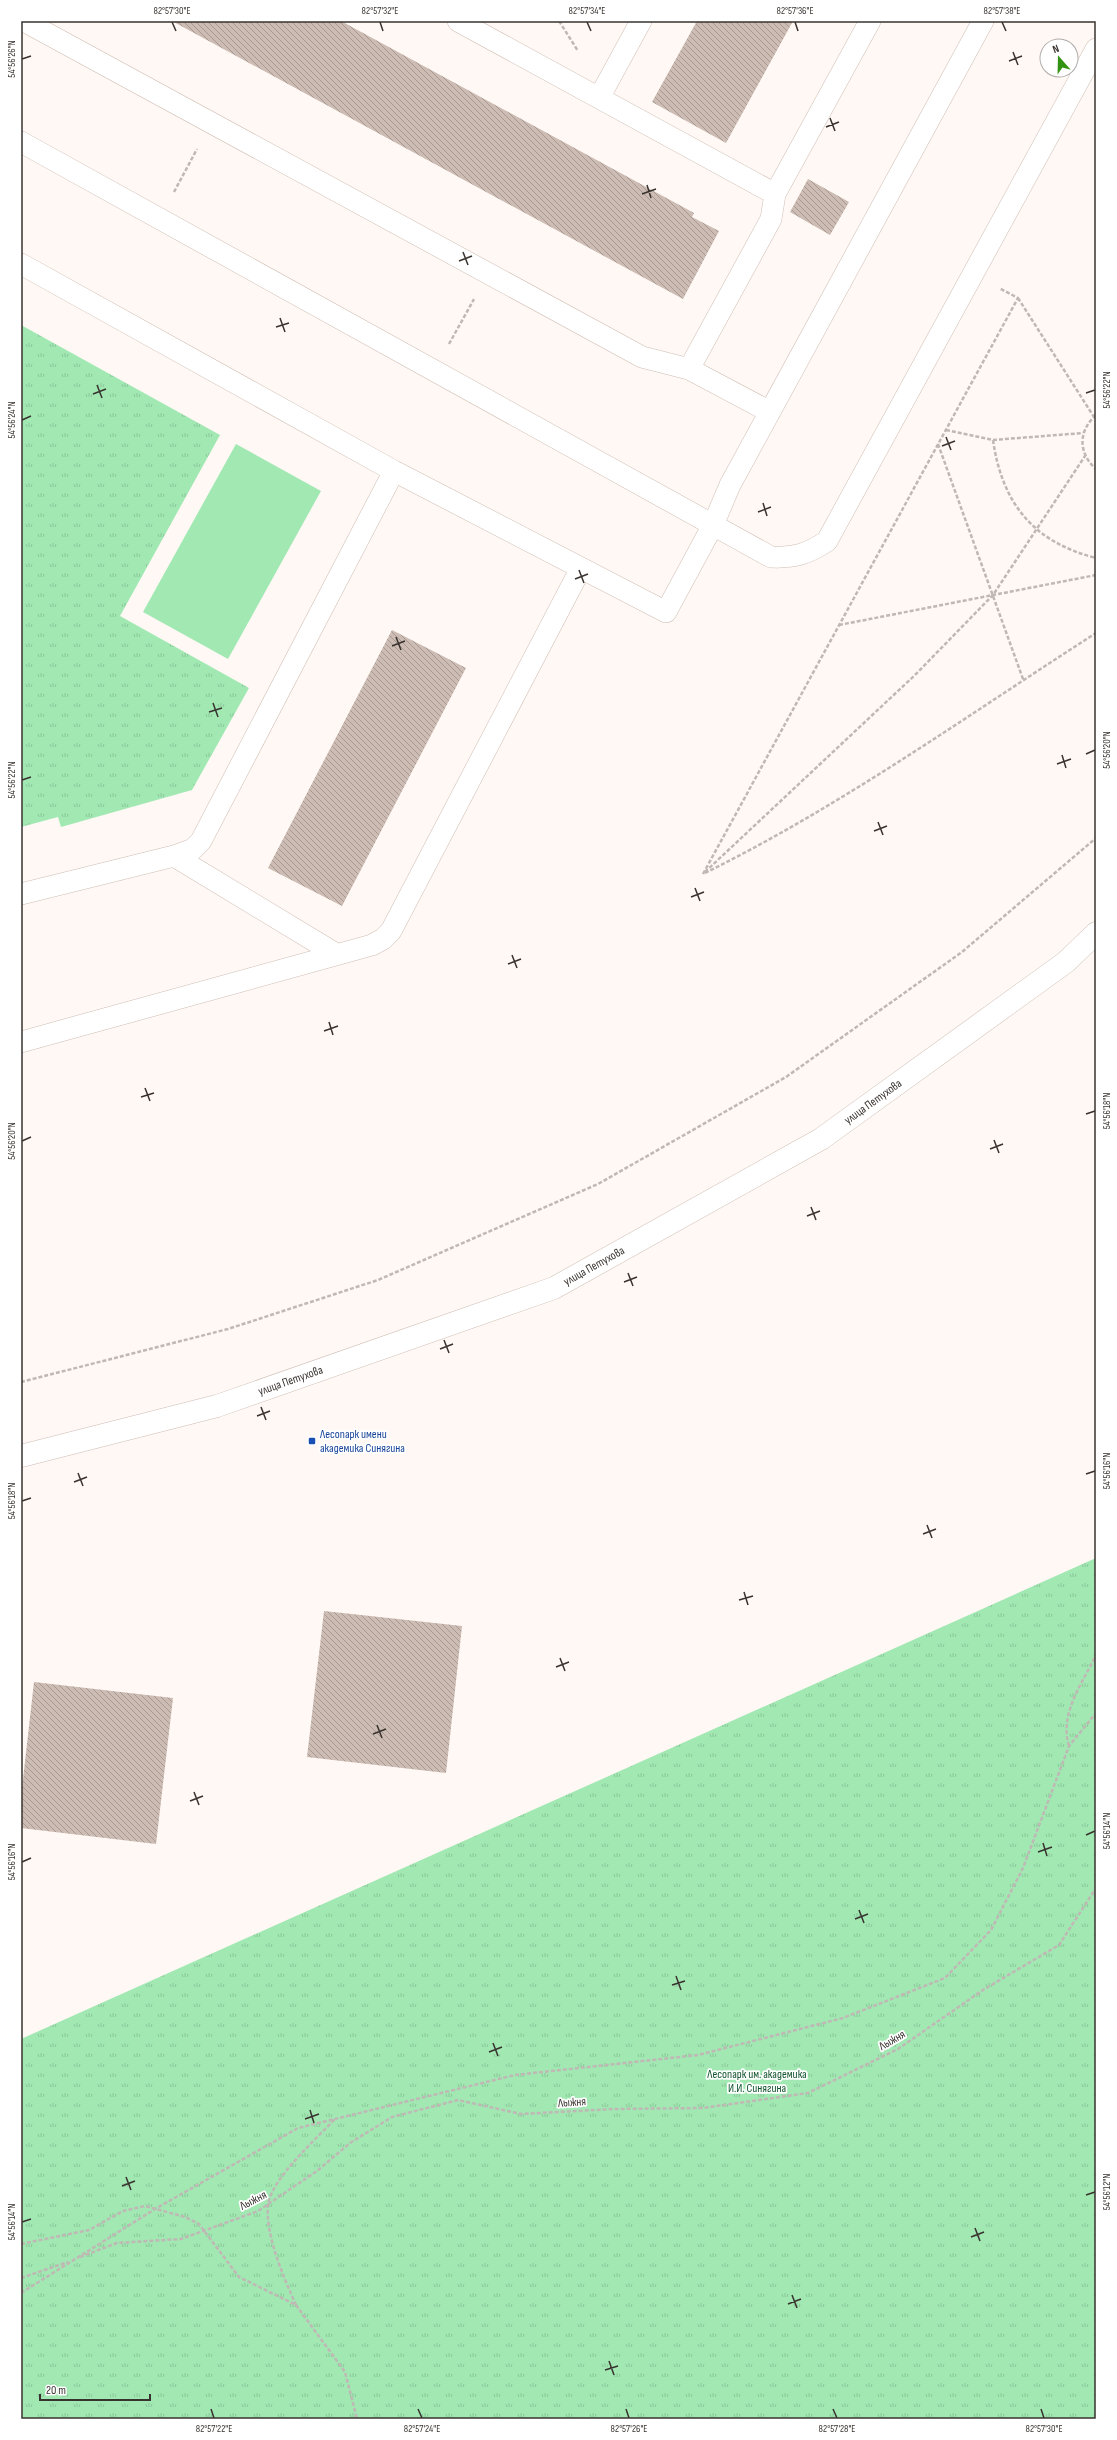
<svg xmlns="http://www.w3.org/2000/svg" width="1117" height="2440" viewBox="0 0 1117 2440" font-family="'Sofia Sans Condensed',sans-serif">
	<defs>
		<pattern id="park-tufts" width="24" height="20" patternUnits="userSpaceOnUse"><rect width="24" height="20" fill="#a1e8b3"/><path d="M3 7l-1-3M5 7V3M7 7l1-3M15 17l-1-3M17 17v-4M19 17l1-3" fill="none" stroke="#8bc79a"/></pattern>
		<pattern id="building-back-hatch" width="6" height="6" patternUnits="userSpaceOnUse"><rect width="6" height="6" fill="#ccbcb3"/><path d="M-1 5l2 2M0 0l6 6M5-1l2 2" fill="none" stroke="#a79992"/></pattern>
	</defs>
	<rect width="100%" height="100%" fill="#fff8f4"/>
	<path fill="url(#park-tufts)" d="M21,325L220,435L120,616L249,688L192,790L61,827L58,817L21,827Z
		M1096,1558V2419H21V2039Z"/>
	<path fill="#a1e8b3" d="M236,444L321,491L228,659L143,612Z"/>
	<path fill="url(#building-back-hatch)" d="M172,21H341L694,213L692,217L719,231L683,299Z
		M697,21H793L726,143L652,102Z
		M808,179L849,202L830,235L790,212Z
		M392,630L466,668L342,906L268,868Z
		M324,1611L462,1626L446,1773L307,1757Z
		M34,1682L173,1698L156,1844L21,1828V1797Z"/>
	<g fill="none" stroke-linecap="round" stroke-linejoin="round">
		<defs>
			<path id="lane" d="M24,21L642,357L689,369
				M458,21L775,194
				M599,98L641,21
				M21,142L771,557C794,558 808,554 827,541L1096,49
				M21,264L394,471
				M770,412L689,369L771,219L775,194L870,21
				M174,856L193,849L201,841L394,471L666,612L713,525L730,485L983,21
				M21,894L174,856L336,954
				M21,1042L372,945L383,939L391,931L581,568"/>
			<g id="street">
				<path id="s1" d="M21,1456L217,1406L554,1288L821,1139L1066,962L1096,933"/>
			</g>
		</defs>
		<use href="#lane" stroke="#cebeb4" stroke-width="22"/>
		<use href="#street" stroke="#cebeb4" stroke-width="23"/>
		<path stroke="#bfb8b4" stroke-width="2.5" stroke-dasharray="4 2" stroke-linecap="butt" d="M559,21L578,51
			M174,192L197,149
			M1018,298L1094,417
			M449,344L474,299
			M1096,415C1078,431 1078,453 1096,469
			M946,430L993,440L1083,433
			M993,440C1002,503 1033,542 1096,558
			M938,444L1023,679
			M839,625L1096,575
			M705,872L915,675L993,595L1085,456
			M705,873C841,806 968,715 1096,633
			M703,874L1018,298L999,288
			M21,1382L228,1329L378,1280L598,1184L786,1077L962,952L1096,838
			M1069,1746C1059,1714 1082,1684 1096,1655
			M21,2244L89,2230L123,2211L145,2206L185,2217L199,2224L239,2277L296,2305L345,2372L357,2419
			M80,2257L117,2243L181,2239L258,2211L317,2171L350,2143L392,2117L458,2100L521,2114L614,2109L703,2108L808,2093L898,2049L983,1990L1059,1945L1096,1888
			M21,2278L68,2262
			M21,2293L155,2209L298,2128L515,2075L698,2055L843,2018L945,1978L991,1930L1023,1868L1069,1746L1096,1713
			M296,2305C284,2278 265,2235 268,2205C271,2179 317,2138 335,2119"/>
		<use href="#lane" stroke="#fff" stroke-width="21"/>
		<use href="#street" stroke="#fff" stroke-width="22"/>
	</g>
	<path fill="none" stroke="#39332f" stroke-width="1.5" d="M172,22L176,31M380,22L383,31M587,22L591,31M795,22L798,31M1002,22L1006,31M1013,52L1018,65M22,59L31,56M1009,61L1022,56M830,118L835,131M826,127L839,122M647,185L651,198M642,194L656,189M463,252L468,265M459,261L472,256M280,318L285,332M276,327L289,323M97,385L102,398M1086,393L1095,390M93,394L106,389M22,420L31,416M946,437L951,450M942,446L955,441M763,503L767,516M758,512L771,507M579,570L584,583M575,579L588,574M396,637L401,650M392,646L405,641M213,703L218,717M209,712L222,708M1086,754L1095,750M1062,755L1066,768M1057,764L1071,759M22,780L31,777M878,822L883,835M874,831L887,826M695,888L700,901M691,897L704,892M512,955L517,968M508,964L521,959M329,1022L333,1035M324,1031L338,1026M145,1088L150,1101M141,1097L154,1093M1086,1114L1095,1111M994,1140L999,1153M22,1141L31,1137M990,1149L1003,1144M811,1207L816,1220M807,1216L820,1211M628,1273L633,1286M624,1282L637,1277M444,1340L449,1353M440,1349L453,1344M261,1407L266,1420M257,1416L270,1411M78,1473L83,1486M1086,1474L1095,1471M74,1482L87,1477M22,1501L31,1498M927,1525L932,1538M923,1534L936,1529M744,1592L748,1605M739,1600L753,1596M560,1658L565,1671M556,1667L569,1662M377,1725L382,1738M373,1734L386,1729M194,1792L199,1805M190,1801L203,1796M1086,1835L1095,1831M1043,1843L1047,1856M1038,1852L1052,1847M22,1862L31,1858M859,1910L864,1923M855,1919L868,1914M676,1976L681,1990M672,1985L685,1981M493,2043L498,2056M489,2052L502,2047M310,2110L314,2123M305,2119L319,2114M126,2177L131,2190M122,2186L135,2181M1086,2195L1095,2192M22,2222L31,2219M975,2228L980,2241M971,2237L984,2232M792,2295L797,2308M788,2304L801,2299M609,2361L614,2375M605,2370L618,2366M211,2409L214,2418M418,2409L422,2418M626,2409L629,2418M833,2409L837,2418M1041,2409L1044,2418"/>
	<rect fill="#1a4fb4" stroke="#fff" stroke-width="1.5" x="308" y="1437" width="8" height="8" rx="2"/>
	<g text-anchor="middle" stroke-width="3.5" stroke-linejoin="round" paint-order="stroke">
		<g font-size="12" fill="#39332f" stroke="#fff">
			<text dy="4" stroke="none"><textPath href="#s1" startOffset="929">улица Петухова</textPath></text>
			<text dy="4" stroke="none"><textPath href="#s1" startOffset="605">улица Петухова</textPath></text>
			<text dy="4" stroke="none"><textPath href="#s1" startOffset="280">улица Петухова</textPath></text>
			<text transform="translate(892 2040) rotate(-30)" y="4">Лыжня</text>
			<text transform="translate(572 2102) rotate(-4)" y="4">Лыжня</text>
			<text transform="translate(253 2200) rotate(-27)" y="4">Лыжня</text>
		</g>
		<g font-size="12" fill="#164399" stroke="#fff" text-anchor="start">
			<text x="320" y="1438">Лесопарк имени<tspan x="320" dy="14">академика Синягина</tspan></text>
		</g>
		<g font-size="12" fill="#10532b" stroke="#fff">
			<text x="757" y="2078">Лесопарк им. академика<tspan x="757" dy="14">И.И. Синягина</tspan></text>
		</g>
	</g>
	<rect width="1117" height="2440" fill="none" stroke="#ffffff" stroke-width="44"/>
	<g transform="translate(1059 58) rotate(340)"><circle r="19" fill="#ffffff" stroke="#b0adac"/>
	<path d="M0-3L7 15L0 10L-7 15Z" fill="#329313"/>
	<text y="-6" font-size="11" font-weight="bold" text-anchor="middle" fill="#39332f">N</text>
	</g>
	<path d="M40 2394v6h110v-6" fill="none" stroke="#39332f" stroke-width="2"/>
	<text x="46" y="2394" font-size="12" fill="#39332f" stroke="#ffffff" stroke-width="3" paint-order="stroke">20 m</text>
	<rect x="22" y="22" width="1073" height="2396" fill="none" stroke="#39332f" stroke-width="1.5"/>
	<g font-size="10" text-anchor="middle" fill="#39332f">
		<text x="172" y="14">82°57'30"E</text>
		<text x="380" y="14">82°57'32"E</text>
		<text x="587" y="14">82°57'34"E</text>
		<text x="795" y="14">82°57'36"E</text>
		<text x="1002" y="14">82°57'38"E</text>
		<text transform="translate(11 59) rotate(-90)" y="4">54°56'26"N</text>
		<text transform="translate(1106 390) rotate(-90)" y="4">54°56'22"N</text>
		<text transform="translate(11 420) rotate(-90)" y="4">54°56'24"N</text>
		<text transform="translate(1106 750) rotate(-90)" y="4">54°56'20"N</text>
		<text transform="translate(11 780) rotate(-90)" y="4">54°56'22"N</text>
		<text transform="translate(1106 1111) rotate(-90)" y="4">54°56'18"N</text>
		<text transform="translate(11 1141) rotate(-90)" y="4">54°56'20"N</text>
		<text transform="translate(1106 1471) rotate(-90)" y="4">54°56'16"N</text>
		<text transform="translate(11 1501) rotate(-90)" y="4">54°56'18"N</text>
		<text transform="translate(1106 1831) rotate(-90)" y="4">54°56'14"N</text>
		<text transform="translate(11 1862) rotate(-90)" y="4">54°56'16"N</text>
		<text transform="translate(1106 2192) rotate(-90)" y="4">54°56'12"N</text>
		<text transform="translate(11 2222) rotate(-90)" y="4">54°56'14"N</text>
		<text x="214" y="2432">82°57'22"E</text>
		<text x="422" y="2432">82°57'24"E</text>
		<text x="629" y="2432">82°57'26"E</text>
		<text x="837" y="2432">82°57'28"E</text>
		<text x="1044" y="2432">82°57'30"E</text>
	</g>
</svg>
